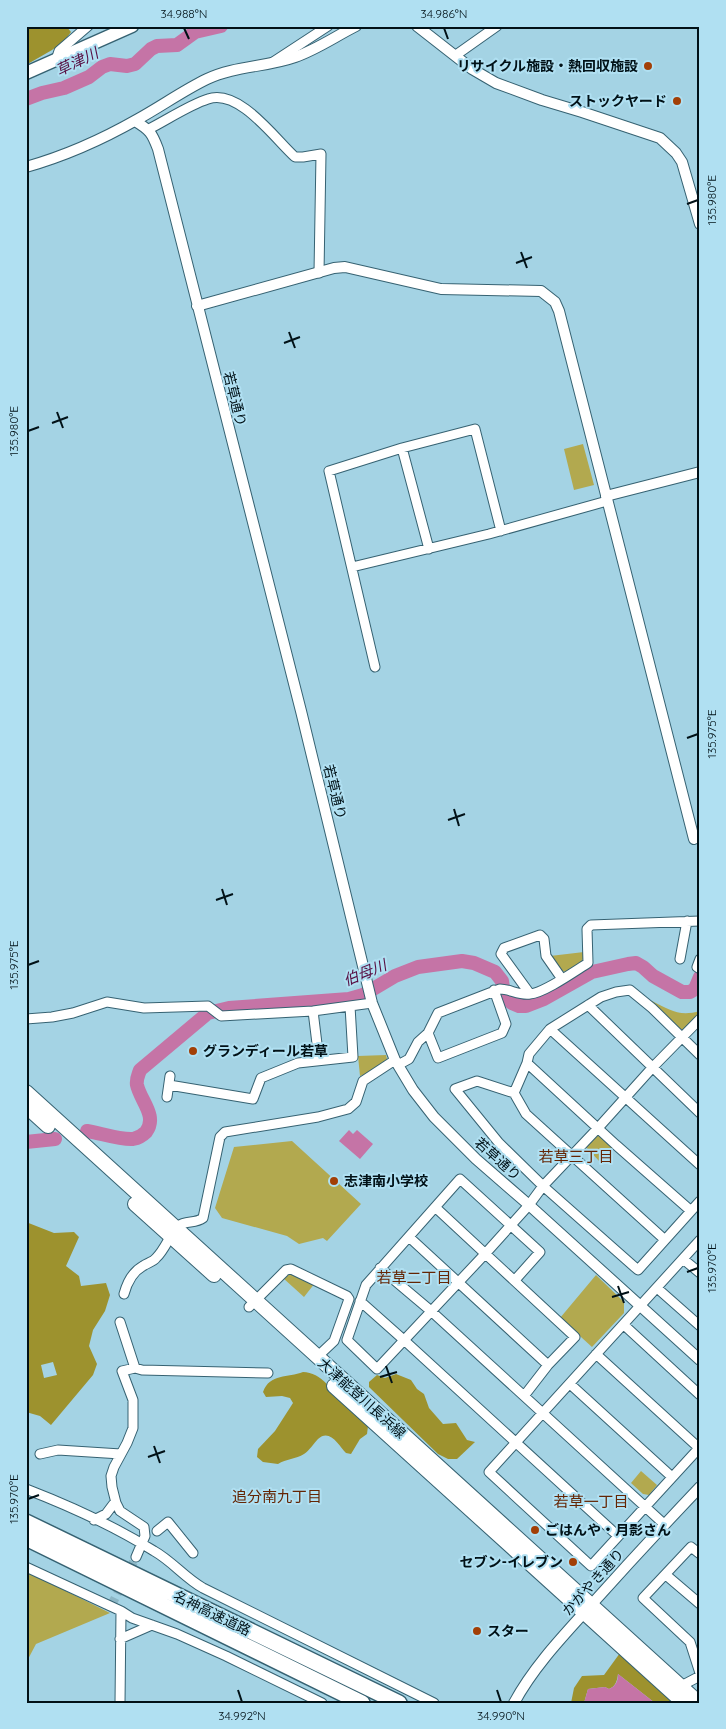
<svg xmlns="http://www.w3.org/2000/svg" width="726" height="1729" viewBox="0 0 726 1729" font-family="Quicksand,'Noto Sans JP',sans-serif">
	<rect width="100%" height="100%" fill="#a4d3e4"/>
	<path fill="#b2a94f" d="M583,444L594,485L574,490L564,449Z
		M584,952C585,963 575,967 567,972L560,971L550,956Z
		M652,1001C670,1010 679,1017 700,1011V1014L684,1029H680L651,1003Z
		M386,1055L387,1059C382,1066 369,1074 360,1076L358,1056Z
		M598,1128L616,1145L600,1162L583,1144Z
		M292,1141L361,1204L327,1241L323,1238L299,1244L287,1236L222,1218L215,1208L234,1147Z
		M293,1272L315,1283L304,1297L283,1278L288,1273Z
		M596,1275L624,1302V1313L592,1347L560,1318Z
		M641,1471L657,1485L649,1495L643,1494L631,1483Z
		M26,1571L110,1613L36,1644L26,1663Z"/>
	<path fill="#9d922e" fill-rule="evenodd" d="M26,26H66L71,32L65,40L52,50L26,65Z
		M26,1222L54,1233L74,1232L79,1237L66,1266L79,1276L81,1286L106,1283L110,1295L105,1311L93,1330L89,1346L97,1364L93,1375L51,1425L40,1416L26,1412ZM53,1362L57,1375L44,1378L41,1365Z
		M303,1372C321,1372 334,1392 345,1405C351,1412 361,1418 368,1426L367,1434L360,1439L351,1454L346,1453C339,1446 330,1428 318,1439C313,1444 310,1450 304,1454C296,1459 286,1459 278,1464L263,1462L257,1457L258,1449L275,1431L293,1403L290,1398L282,1396L266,1397L263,1392C270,1373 288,1378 303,1372Z
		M396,1374L411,1380L417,1389L424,1394L429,1408L443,1424L456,1423L467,1440L475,1442L457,1459H448L438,1454L369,1387V1382L377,1375L385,1378Z
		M620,1653L676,1703H655L618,1674C617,1681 616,1686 609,1689L605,1687L588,1689L584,1703H571L574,1688L582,1676L604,1675Z"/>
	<path fill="#c574a6" d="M349,1130L353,1134L357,1130L373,1144L360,1159L339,1141Z
		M618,1674L655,1703H584L588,1689L605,1687L609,1689C616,1686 618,1681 618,1674Z"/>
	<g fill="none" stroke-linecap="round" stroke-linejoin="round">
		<path stroke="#c574a6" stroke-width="14" d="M26,99L42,93L64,88L89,77L102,67L110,64L127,66L135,64L151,49L157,46L177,45L195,32L221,26
			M87,1131C100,1133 120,1140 133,1139C138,1138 142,1136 146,1132C158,1116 140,1100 137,1085C136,1079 138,1076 140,1070L208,1013L229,1008L349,999L363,995L395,976L418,967L462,961L474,963L495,972L502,981L504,994L507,999L512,1003L519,1006H526L544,999L592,972L628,964L636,963L643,967L653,976L682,992H690L695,989L700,977
			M26,1142L55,1139"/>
		<path stroke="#8cb6c5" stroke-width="9" stroke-dasharray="9 4.5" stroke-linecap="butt" d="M111,1606L136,1557"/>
		<defs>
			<path id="minor" d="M456,55L497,26
				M56,60L59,51L88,26
				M273,62L328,26
				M149,129C167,120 189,105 208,99C239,88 275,139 295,157H303L321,154L319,273
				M402,448L429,549
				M352,567L489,534L607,501
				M375,667L329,471L402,448L475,429L501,531
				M680,959L687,921
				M700,959L697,967L700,969
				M530,994L501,954L504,948L540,935L544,939L546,956L562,979
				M588,1005L700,1113
				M313,1011L319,1060
				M26,1019L52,1017L73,1013L107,1002L144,1008L208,1006L221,1016L313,1011L372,1003
				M550,1029L700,1165
				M428,1033L438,1058L502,1033L506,1024L494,990
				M527,1063L616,1145L691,1211
				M398,1065L409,1059L418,1042L428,1033L438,1013L500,989C510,989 520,996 530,994C544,993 575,971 588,963L587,929L591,925L700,921
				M169,1085L253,1099L261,1078L298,1063L353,1057L350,1006
				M514,1093L527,1063L529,1054L550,1029L601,997L616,992L630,990L652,1008L700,1055
				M167,1097L170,1076
				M435,1207L575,1337L548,1365L524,1396
				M409,1237L548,1365
				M664,1239L526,1114L514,1093L477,1081L455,1089L499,1143L543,1186L638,1270L700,1201
				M700,1240L489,1472L591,1566L700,1447
				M683,1259L700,1273
				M380,1268L431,1311L664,1524
				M515,1280L540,1252L460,1179L366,1285L347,1340L377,1369L485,1254L529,1205L543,1186L598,1128L652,1068L700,1019
				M657,1288L700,1326
				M124,1294C127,1283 132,1272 143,1266C147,1263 153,1262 156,1258C165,1250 171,1232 178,1226C186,1220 195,1224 203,1218L220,1137L225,1132L318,1117L348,1109L356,1102L363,1081L395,1060
				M360,1301L405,1341L618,1536
				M249,1307L286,1270L291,1269L347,1296L349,1299L334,1341L317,1357
				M120,1322L135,1368
				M624,1325L700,1395
				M596,1354L699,1448
				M570,1384L672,1477
				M40,1454L58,1450L121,1454
				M26,1489C70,1506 114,1526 154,1551C172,1561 185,1578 203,1588L434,1703
				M94,1520L106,1514L115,1502
				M157,1531L168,1522L193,1553
				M700,1554L691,1547L643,1598L690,1642L700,1673
				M136,1557L145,1536L144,1527L120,1511L116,1503L112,1487L111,1476L114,1467L127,1443L133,1428V1400L122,1371L135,1368L142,1370L268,1373
				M26,1567L121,1611L120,1703
				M666,1575L700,1604
				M121,1611L132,1618L177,1634L226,1656L322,1703
				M120,1639L152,1625
				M681,1686L700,1676"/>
			<path id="tertiary" d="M417,26L472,69L496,83L542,100L582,112L660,138L676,153L682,162L700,224
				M135,121C150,130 152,133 158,149L301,711L372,1003L395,1060L413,1090L434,1117L476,1159L529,1205L700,1360
				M26,167C65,156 103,139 138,119C160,107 184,90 207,79C234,66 267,67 295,57C316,50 336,36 356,26
				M197,306L334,268L345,267L441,289L541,291L555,302L559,311L694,839
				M606,496L700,472
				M514,1703C534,1666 564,1635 592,1604C627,1565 663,1526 700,1487"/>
			<path id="secondary" d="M26,73L132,26"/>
			<path id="primary" d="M26,1092L699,1703
				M26,1106L48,1126
				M135,1204L214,1275
				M334,1386L684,1703"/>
			<path id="motorway" d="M26,1522L399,1703
				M26,1538L362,1703"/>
		</defs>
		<use href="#minor" stroke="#366272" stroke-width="11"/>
		<use href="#tertiary" stroke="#366272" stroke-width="12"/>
		<use href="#secondary" stroke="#366272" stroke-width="15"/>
		<use href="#primary" stroke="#366272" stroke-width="16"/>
		<use href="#motorway" stroke="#366272" stroke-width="18"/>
		<use href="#minor" stroke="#fff" stroke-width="9"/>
		<use href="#tertiary" stroke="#fff" stroke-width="10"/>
		<use href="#secondary" stroke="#fff" stroke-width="12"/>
		<use href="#primary" stroke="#fff" stroke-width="14"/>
		<use href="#motorway" stroke="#fff" stroke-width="15"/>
	</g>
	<path fill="none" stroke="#011117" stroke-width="2" d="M184,28L189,39M444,28L448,39M687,204L698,200M521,252L527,268M516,263L532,257M289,332L295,348M284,343L300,337M57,412L63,428M52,423L68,417M28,431L39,427M687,738L698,734M454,809L459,826M448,820L465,814M222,889L227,905M216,900L233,894M28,965L39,961M687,1272L698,1268M618,1286L624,1303M612,1297L629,1292M386,1366L392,1383M380,1377L397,1372M154,1446L160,1463M148,1457L165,1451M28,1499L39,1495M238,1690L242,1702M497,1690L501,1702"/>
	<g fill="#a23f06" stroke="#b0e0f2" stroke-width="2">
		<circle cx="648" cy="66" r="5"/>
		<circle cx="677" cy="101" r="5"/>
		<circle cx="193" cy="1051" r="5"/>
		<circle cx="334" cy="1181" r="5"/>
		<circle cx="535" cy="1530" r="5"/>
		<circle cx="573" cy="1562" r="5"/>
		<circle cx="477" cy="1631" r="5"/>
	</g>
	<g text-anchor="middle" stroke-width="4" stroke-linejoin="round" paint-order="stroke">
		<g font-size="14" font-weight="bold" fill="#011117" stroke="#b0e0f2" text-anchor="start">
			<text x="638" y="71" text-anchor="end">リサイクル施設・熱回収施設</text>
			<text x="667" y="106" text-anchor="end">ストックヤード</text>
			<text x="203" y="1056">グランディール若草</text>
			<text x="344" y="1186">志津南小学校</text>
			<text x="545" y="1535">ごはんや・月影さん</text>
			<text x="563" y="1567" text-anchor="end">セブン-イレブン</text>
			<text x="487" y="1636">スター</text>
		</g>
		<g font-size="14" fill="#011117" stroke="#b0e0f2">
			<text transform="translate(235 399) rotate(76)" y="5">若草通り</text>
			<text transform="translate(335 792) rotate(76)" y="5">若草通り</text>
			<text transform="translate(498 1159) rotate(42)" y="5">若草通り</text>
			<text transform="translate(362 1398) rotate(42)" y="5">大津能登川長浜線</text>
			<text transform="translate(593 1582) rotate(-48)" y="5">かがやき通り</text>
			<text transform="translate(212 1613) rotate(26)" y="5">名神高速道路</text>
		</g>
		<g font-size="15" font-style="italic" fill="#570d41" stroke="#b0e0f2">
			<text transform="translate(77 62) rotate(-26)" y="5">草津川</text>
			<text transform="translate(365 973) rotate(-22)" y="5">伯母川</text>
		</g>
		<g font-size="15" fill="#642504" stroke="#b0e0f2">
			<text x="576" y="1162">若草三丁目</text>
			<text x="414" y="1283">若草二丁目</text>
			<text x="277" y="1502">追分南九丁目</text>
			<text x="591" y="1507">若草一丁目</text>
		</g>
	</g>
	<rect width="726" height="1729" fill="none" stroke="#b0e0f2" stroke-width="55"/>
	<rect x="28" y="28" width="670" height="1674" fill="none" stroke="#011117" stroke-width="2"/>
	<g font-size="12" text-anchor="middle" fill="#011117">
		<text x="184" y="18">34.988°N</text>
		<text x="444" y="18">34.986°N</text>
		<text transform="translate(712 200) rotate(-90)" y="4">135.980°E</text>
		<text transform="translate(14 431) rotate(-90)" y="4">135.980°E</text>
		<text transform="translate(712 734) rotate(-90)" y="4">135.975°E</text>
		<text transform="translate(14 965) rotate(-90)" y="4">135.975°E</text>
		<text transform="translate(712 1268) rotate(-90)" y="4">135.970°E</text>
		<text transform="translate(14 1499) rotate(-90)" y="4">135.970°E</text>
		<text x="242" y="1720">34.992°N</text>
		<text x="501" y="1720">34.990°N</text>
	</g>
</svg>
